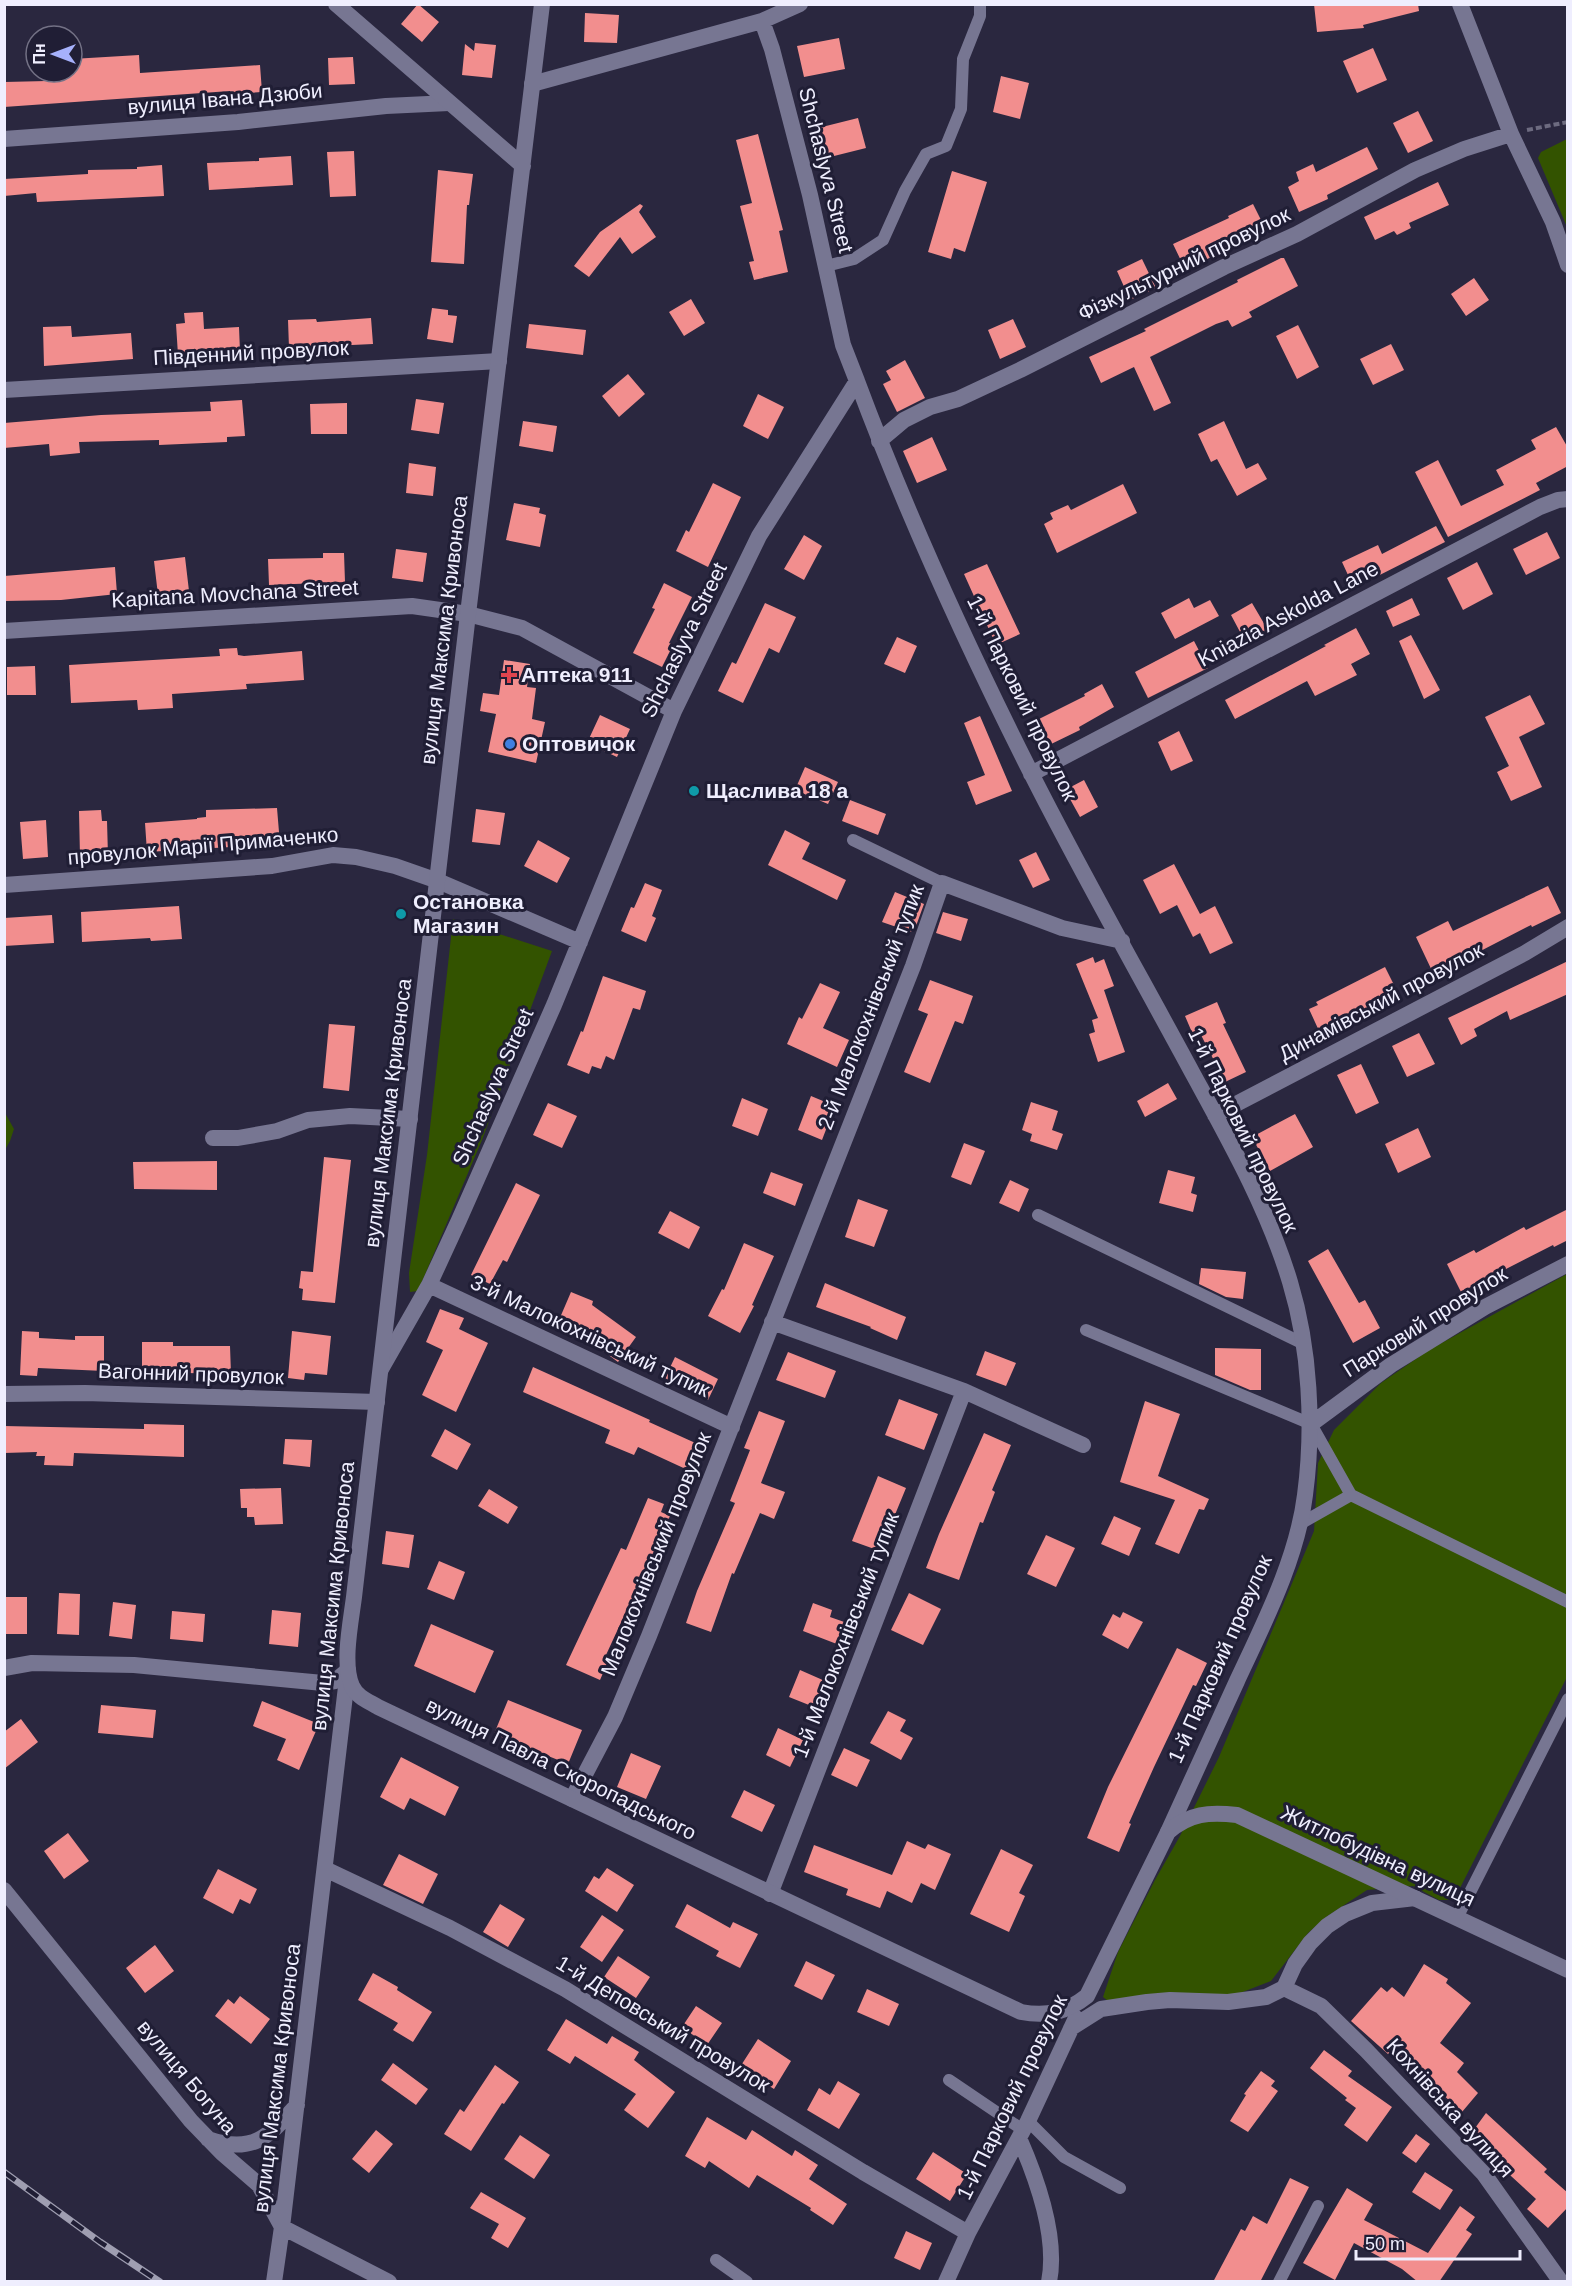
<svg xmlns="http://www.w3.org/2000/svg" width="1572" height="2286" viewBox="0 0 1572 2286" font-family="Arial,sans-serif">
	<rect width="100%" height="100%" fill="#2a273f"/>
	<path fill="#335300" d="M1567,139V227L1538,158L1541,152Z
		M453,919L552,951L482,1140L418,1291L410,1292L409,1273L427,1155Z
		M4,1111L14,1129L10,1141L5,1150Z
		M1567,1274V1677L1458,1892L1450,1900H1439L1413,1886L1367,1890L1326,1917L1308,1933L1271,1981L1235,1995L1108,2001L1103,1997L1118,1952L1155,1880L1180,1836L1219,1757L1314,1531L1318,1463L1334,1430L1381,1383L1429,1350Z"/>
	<path fill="#f28e8e" d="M418,4L439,22L422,42L401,24Z
		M1314,4H1418L1419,11L1363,25L1364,28L1317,32Z
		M585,13L619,15L617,43L584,42Z
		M839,38L845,69L804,77L797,46Z
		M475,43L496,45L492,78L462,75L465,44L474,51Z
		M1373,48L1387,80L1357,93L1343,61Z
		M139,55L140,73L260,65L262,92L230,94V91L4,107V82L47,81V72H72V59Z
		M353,57L355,84L329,85L328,58Z
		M1001,76L1029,83L1020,119L993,112Z
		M1418,111L1433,141L1408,153L1393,123Z
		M858,118L866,148L826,158L818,128Z
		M758,134L783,230L779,231L788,272L754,280L749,262L754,261L740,206L752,203L736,140Z
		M1367,147L1378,169L1327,195L1328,199L1299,212L1288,187L1299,181L1296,172L1313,164L1316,172Z
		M354,151L356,196L330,197L327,152Z
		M291,156L293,185L209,190L207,163L259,161V158Z
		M162,165L164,196L37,202L36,193L4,196V179L88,174V170L137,169V167Z
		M438,170L473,174L469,205H467L464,264L431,262Z
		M952,171L987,182L965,252L954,248L951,259L928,252Z
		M1438,182L1449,205L1409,223L1411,228L1397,235L1394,231L1375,240L1364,217Z
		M640,204L643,206L639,212L656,237L632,254L620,237L589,277L574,266L600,232Z
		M1253,204L1267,232L1185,269L1173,244L1229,218L1228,216Z
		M1281,258H1284L1298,286L1249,312L1252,317L1232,327L1228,320L1216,324L1150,357L1171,403L1154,411L1134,367L1101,383L1089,357L1146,331L1144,329L1238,282L1237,280Z
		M1142,259L1156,288L1130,300L1117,271Z
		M1474,278L1489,300L1466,316L1451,294Z
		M691,299L705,323L684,336L669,312Z
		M432,308L448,310V315L457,316L453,343L427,339Z
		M203,312L204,329L239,327L240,352L178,355L176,324L185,323L184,313Z
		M371,318L373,344L289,348L288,320L316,319L317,322Z
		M1013,319L1026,347L1000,359L988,330Z
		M529,324L586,330L583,355L526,348Z
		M1298,325L1319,367L1297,379L1276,336Z
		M71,326L72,337L131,333L133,359L44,366L43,327Z
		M1391,344L1404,370L1373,385L1360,359Z
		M905,360L925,398L897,412L883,384L891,380L886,371Z
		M628,374L645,394L619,417L602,396Z
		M758,394L784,407L768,439L743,426Z
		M416,399L444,403L439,434L411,430Z
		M242,400L245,436L227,437V442L159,445V440L79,442L80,453L50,456L49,444L4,448V423L101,415L211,411L210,402Z
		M347,403V434H311L310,404Z
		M523,421L557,426L553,452L519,446Z
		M1224,421L1246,469L1258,463L1267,479L1237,496L1217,459L1211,462L1198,434Z
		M1556,427L1568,448V466L1536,483L1540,490L1448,537L1415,472L1438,460L1461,506L1504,485L1496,470L1536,449L1531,440Z
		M932,437L947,470L917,483L903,451Z
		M409,463L436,467L433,496L406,493Z
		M713,483L741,497L708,567L676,551L686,530L689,532Z
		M1123,484L1137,513L1057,553L1044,524L1053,519L1050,513L1068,505L1071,510Z
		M514,503L540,508L539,513L546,515L540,547L506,540Z
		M1436,526L1445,542L1354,588L1342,562L1378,545L1382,554Z
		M1547,532L1560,558L1526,575L1513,549Z
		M804,535L822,546L804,580L784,569Z
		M396,549L427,553L423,582L392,578Z
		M323,553H344L345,582L269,585L268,559L323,558Z
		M185,557L189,591L158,595L154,561Z
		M1477,562L1493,594L1463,610L1447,578Z
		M987,564L1020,634L996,645L964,574Z
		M115,567L117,594L61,600L4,601V576Z
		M664,583L692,597L669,643L673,645L662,667L633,653L655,609L652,608Z
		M1189,598L1194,608L1210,600L1219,616L1175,639L1161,613Z
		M1412,598L1420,615L1393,627L1386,611Z
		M765,603L796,617L779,653L769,648L743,703L718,691L732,662L736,664Z
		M1252,603L1269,632L1247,645L1231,615Z
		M1356,628L1370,654L1351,664L1357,675L1315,696L1307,681L1235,719L1225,700L1326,646L1324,645Z
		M1411,635L1440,690L1424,699L1399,641Z
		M897,637L917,646L905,673L884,664Z
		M1194,641L1208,668L1148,698L1135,672Z
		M237,648L238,655L244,656L302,651L304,680L246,684L247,689L172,694L173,708L138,710L137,700L71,703L69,665L220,656L219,649Z
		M504,660L530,664L527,687L536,688L532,719L545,722L536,763L488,752L496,714L480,711L483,693L499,695Z
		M35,666L36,695H7V667Z
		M1102,684L1114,707L1079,727L1080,730L1045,747L1033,722L1085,696L1084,694Z
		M1530,695L1545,724L1519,737L1542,787L1511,801L1497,772L1509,766L1485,717Z
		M600,715L630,729L617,757L587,743Z
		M980,716L1012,791L976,805L967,782L985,775L964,723Z
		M1179,731L1193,761L1171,771L1158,742Z
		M805,767L838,782L828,804L795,790Z
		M1084,780L1098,807L1080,817L1065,790Z
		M850,800L886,814L878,835L842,821Z
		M277,808L280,844L147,852L145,823L197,819V818L206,817V810Z
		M476,809L505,813L500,845L472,842Z
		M101,810L102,821H107L108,856L80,857L79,811Z
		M46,820L48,857L23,859L20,822Z
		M785,830L810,843L802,859L846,880L837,900L768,865Z
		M538,840L570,858L557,883L524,866Z
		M1036,852L1050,880L1033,888L1019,860Z
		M1174,864L1200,914L1215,906L1233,943L1210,954L1200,933L1193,937L1177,905L1160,914L1143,880Z
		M645,883L662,890L652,916L656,918L646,942L621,931L631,907L634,908Z
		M1548,886L1561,913L1532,927L1531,925L1434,975L1416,937L1448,921L1453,931Z
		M895,892L924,904L916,926L914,925L911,932L882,922Z
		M179,906L182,939L151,941L150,938L82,942L81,912Z
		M943,912L968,919L961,941L936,933Z
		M52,915L54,943L4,946V918Z
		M1093,957L1095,963L1104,959L1114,986L1104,990L1125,1052L1098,1062L1089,1034L1095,1032L1092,1020L1098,1018L1076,964Z
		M1568,961V994L1510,1020L1507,1011L1474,1029L1477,1036L1461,1045L1448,1018Z
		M1385,967L1398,993L1320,1033L1309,1009L1318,1005L1316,1002Z
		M603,976L646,991L640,1010L633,1008L614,1060L606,1056L601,1069L592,1066L589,1074L567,1065L581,1031L583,1032Z
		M930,980L973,996L963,1024L955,1021L930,1083L904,1072L928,1014L918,1010Z
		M820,983L840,992L823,1028L849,1040L837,1067L787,1044L799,1017L802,1019Z
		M1217,1002L1226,1023L1223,1024L1246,1072L1225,1082L1201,1035L1194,1037L1185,1016Z
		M329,1024L355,1026L349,1091L323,1088Z
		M1419,1033L1435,1064L1407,1077L1392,1046Z
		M1361,1064L1379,1103L1356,1114L1337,1075Z
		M1168,1083L1177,1099L1145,1117L1137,1101Z
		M811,1096L835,1106L822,1140L798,1130Z
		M742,1098L768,1109L758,1136L732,1126Z
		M1031,1102L1058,1111L1052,1130L1063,1134L1057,1150L1030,1141L1032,1134L1022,1130Z
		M548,1103L577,1116L562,1148L533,1135Z
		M1295,1114L1313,1147L1270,1171L1252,1137Z
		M1418,1128L1431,1157L1398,1173L1385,1144Z
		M964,1143L985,1151L971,1185L951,1177Z
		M324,1157L351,1160L335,1303L302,1300L303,1289L299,1288L301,1271L313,1272Z
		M217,1161V1190L134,1189L133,1162Z
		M1168,1170L1195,1177L1191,1193L1197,1195L1193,1212L1159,1203Z
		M771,1172L803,1184L795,1206L763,1193Z
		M1010,1180L1029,1189L1019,1212L999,1203Z
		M516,1183L540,1195L507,1262L503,1260L490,1284L471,1275Z
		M858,1199L888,1210L874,1247L845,1237Z
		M1568,1209V1240L1554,1247L1553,1245L1461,1292L1447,1264L1474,1250L1476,1253L1524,1227L1526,1230Z
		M670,1211L700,1227L689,1249L658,1233Z
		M744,1243L774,1256L752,1305L754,1306L740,1333L708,1316L722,1289L724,1290Z
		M1328,1249L1359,1303L1365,1300L1380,1328L1353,1343L1308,1261Z
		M1201,1268L1246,1272L1243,1299L1226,1297L1199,1284Z
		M825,1283L906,1317L897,1340L870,1328L871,1327L816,1307Z
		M571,1292L593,1301L592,1305L636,1337L618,1362L579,1333L577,1337L556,1327Z
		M440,1309L464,1318L459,1329L488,1343L456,1412L422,1395L443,1350L426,1342Z
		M22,1331L39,1332V1338L75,1340V1336H104V1371L38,1368L37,1376L20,1375Z
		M292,1331L331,1336L327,1375L305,1373L304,1380L288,1378Z
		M142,1342H173V1346H230L231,1374L142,1372Z
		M1215,1348L1261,1349V1390H1250L1215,1375Z
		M985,1351L1016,1363L1006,1386L976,1375Z
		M788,1352L836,1371L825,1398L776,1380Z
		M675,1357L718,1379L708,1400L665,1378Z
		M533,1367L650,1420L649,1422L702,1446L690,1471L638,1447L634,1455L605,1443L610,1430L523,1392Z
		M899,1399L938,1414L924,1450L885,1435Z
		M1145,1401L1180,1414L1158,1476L1209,1499L1204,1510L1199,1509L1179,1554L1155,1544L1175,1500L1120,1482Z
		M759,1411L785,1421L761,1483L785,1492L774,1519L760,1513L734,1574L732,1573L711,1632L686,1623L697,1591L735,1503L730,1501L750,1450L744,1448Z
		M144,1424L184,1425V1457L74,1453L73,1466L44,1465L45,1456H36L37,1452L4,1453V1426L144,1429Z
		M445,1429L471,1444L457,1470L431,1456Z
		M984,1433L1011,1445L992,1490L995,1492L983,1523L980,1522L959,1580L926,1568L939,1534Z
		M285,1439L312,1440L310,1467L283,1464Z
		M878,1476L906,1488L880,1551L852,1541Z
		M281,1488L283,1524L255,1525L254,1517H247V1508H241L240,1489Z
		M489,1489L518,1507L508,1524L478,1506Z
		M648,1498L664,1504L661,1512L670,1516L606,1655L610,1657L600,1680L566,1665L621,1548L626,1550Z
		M1114,1516L1141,1528L1129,1556L1101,1544Z
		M386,1531L414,1535L409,1568L382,1564Z
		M1046,1535L1075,1548L1056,1587L1027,1574Z
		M439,1561L465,1572L454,1600L427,1589Z
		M59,1593L80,1594L79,1635L57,1634Z
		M909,1593L941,1609L923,1645L891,1630Z
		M4,1597H27V1634H4Z
		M113,1602L136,1605L132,1639L109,1636Z
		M813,1603L832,1610L830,1617L850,1624L842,1646L803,1631Z
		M272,1610L301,1613L298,1647L269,1644Z
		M172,1611L205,1614L203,1642L170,1639Z
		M1123,1612L1143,1622L1128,1649L1102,1635L1113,1614L1120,1618Z
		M431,1624L494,1651L475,1693L414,1666Z
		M1177,1648L1207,1663L1196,1686L1193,1685L1154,1767L1129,1823L1131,1824L1119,1852L1087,1838L1108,1787Z
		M800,1670L825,1681L814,1707L789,1697Z
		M508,1700L582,1730L568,1764L494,1734Z
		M262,1701L319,1724L299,1770L277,1760L286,1739L253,1726Z
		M101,1705L156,1710L153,1738L98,1733Z
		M888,1711L906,1720L900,1731L913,1738L901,1760L870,1743Z
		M21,1719L38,1742L4,1769V1732Z
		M778,1728L803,1740L790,1767L766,1755Z
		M844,1748L870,1760L857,1787L831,1775Z
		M631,1753L661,1766L646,1799L617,1787Z
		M401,1757L459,1787L445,1816L410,1798L404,1810L380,1797Z
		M744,1790L775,1805L762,1832L731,1817Z
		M68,1833L89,1861L64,1879L44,1851Z
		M907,1841L925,1849L928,1844L951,1854L935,1890L921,1883L912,1903L887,1891L880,1908L846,1895L848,1889L804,1872L814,1845L892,1875Z
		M1001,1849L1033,1865L1019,1893L1025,1896L1009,1932L970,1914Z
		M399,1854L438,1874L423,1904L383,1885Z
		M607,1868L634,1885L617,1912L585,1891L594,1876L599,1879Z
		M218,1869L257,1889L250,1904L240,1899L233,1914L203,1898Z
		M500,1904L525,1919L508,1947L483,1932Z
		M687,1904L730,1928L733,1922L758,1934L740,1968L716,1956L719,1951L675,1927Z
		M602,1915L624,1930L602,1962L580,1947Z
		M155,1945L174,1971L145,1993L126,1968Z
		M618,1956L650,1977L636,1998L604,1977Z
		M806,1961L835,1975L822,2000L794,1986Z
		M1424,1964L1448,1979L1446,1983L1471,2003L1440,2043L1464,2063L1457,2072L1478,2093L1462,2112L1440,2092L1439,2093L1390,2052L1388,2054L1351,2021L1381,1987L1387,1992L1392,1987L1404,1997Z
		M373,1973L398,1987L397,1990L432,2012L413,2042L393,2030L398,2023L358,2000Z
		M867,1989L899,2004L889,2026L857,2012Z
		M240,1996L270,2019L251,2044L215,2016L228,1999L234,2004Z
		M696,2006L722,2023L707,2045L682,2027Z
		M566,2019L607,2044L612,2036L639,2052L634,2060L675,2092L648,2128L624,2110L636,2094L575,2056L570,2064L547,2050Z
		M758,2039L791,2061L774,2089L740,2067Z
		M1324,2050L1352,2071L1348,2076L1392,2107L1367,2142L1344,2125L1356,2108L1345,2100L1347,2098L1310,2068Z
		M393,2063L428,2089L416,2105L381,2080Z
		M495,2065L519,2082L504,2104L502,2103L471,2151L444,2134L460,2109L464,2112Z
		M1261,2071L1275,2081L1271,2086L1278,2091L1248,2132L1230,2121L1246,2095L1244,2094Z
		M838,2081L860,2094L839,2129L807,2110L819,2088L830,2095Z
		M1486,2113L1547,2169L1544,2172L1568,2193V2207L1548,2228L1527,2209L1536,2199L1499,2165L1504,2160L1470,2135Z
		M707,2117L746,2140L752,2130L792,2156L795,2150L818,2165L809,2179L847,2204L833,2225L810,2210L811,2208L757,2175L749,2188L709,2161L705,2168L685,2156Z
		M376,2130L393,2144L369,2173L352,2159Z
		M1416,2134L1430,2144L1416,2163L1402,2153Z
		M520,2135L550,2155L534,2179L504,2159Z
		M933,2152L967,2174L950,2201L916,2179Z
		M1425,2172L1453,2190L1440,2210L1412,2192Z
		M1290,2178L1309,2187L1260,2282H1213L1241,2229L1245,2231L1253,2216L1267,2224Z
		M1347,2188L1373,2204L1364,2220L1428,2253L1460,2206L1475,2217L1466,2230L1472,2234L1439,2282H1418L1402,2269L1354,2243L1335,2280L1303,2263Z
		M481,2192L526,2218L508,2248L491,2238L499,2224L470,2208Z
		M906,2231L932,2243L920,2270L894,2258Z"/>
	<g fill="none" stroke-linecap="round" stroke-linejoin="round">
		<path stroke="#6d6b80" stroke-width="4" stroke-dasharray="6 3" stroke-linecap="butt" d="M1527,130L1568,122"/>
		<path stroke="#777692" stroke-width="12" d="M826,266L854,259L883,240L905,191L926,154L946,146L961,109L963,59L980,16V4
			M853,840L942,883
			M1038,1215L1302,1343
			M1086,1330L1311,1424L1351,1495L1568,1602
			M1298,1525L1351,1495
			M1457,1918L1568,1699
			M949,2080L1023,2130
			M1028,2121L1064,2157L1120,2188
			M716,2260L747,2282
			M1279,2282L1318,2206"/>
		<path stroke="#777692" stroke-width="16" d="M1460,4L1511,134L1553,222L1568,265
			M532,84L762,21L800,4
			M4,139L238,122L386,106L449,103
			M857,381C907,515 967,646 1031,773C1082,874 1139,974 1193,1074C1229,1140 1268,1209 1290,1282C1310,1348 1314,1427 1305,1495C1297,1559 1264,1623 1237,1681C1214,1731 1191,1782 1168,1832
			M4,390L499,361
			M879,441L904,420L930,407L958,399L1020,370L1224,267L1297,234L1415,170L1464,149L1511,134
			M4,631L412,606L468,614L522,628L674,711
			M1031,774L1540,507L1558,500L1568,499
			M4,885L272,866L333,855L356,857L395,866L438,881L580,942
			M1215,1115L1525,953L1568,927
			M213,1138H238L277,1131L308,1120L350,1116L410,1119
			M429,1285L732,1427
			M772,1322L964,1391L1083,1445
			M381,1369L429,1285L459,1220L554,1005L674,711L759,536L857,381L843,345L810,195L772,49L762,21
			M4,1394L85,1393L377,1402
			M1311,1424L1391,1365L1485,1307L1568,1264
			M4,1668L32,1663L134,1665L323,1683L335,1681L348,1670
			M572,1799L615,1717L649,1636L913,966L942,883L1062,928L1122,941
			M325,1869L450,1928L565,1989L863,2172L968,2233
			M4,1890L191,2121L222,2153L259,2185L282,2227L389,2282
			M770,1894L964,1391
			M1284,1988L1321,2006L1366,2050L1484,2174L1561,2282
			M1071,2028L1101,2009L1147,2002L1170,2000L1228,2002L1266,1997L1284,1988L1295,1964L1310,1943L1327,1926L1345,1914L1372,1903L1415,1898
			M1019,2138C1037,2179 1058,2237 1049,2282
			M208,2139C253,2155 269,2136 297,2105
			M274,2282L282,2227L348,1670
			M946,2282L968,2233L1028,2121L1076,2018"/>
		<path stroke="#777692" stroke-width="16" d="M336,4L523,166
			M542,4L468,614L354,1597C351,1621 342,1664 352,1686C357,1697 368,1701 378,1707L1021,2012C1047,2017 1067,2012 1087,1996L1168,1832C1190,1813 1209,1812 1237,1815L1568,1970"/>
		<defs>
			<path id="rail" d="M4,2172L100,2242L160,2282"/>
		</defs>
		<use href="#rail" stroke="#9f9eb1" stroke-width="7"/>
		<use href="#rail" stroke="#201e35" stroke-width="4.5" stroke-dasharray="14" stroke-linecap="butt"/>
	</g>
	<path fill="#e0444e" stroke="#201e35" stroke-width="2" d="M506 666h6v6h6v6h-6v6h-6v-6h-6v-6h6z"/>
	<circle fill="#3f7fe0" stroke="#201e35" stroke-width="2" cx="510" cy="744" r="6"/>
	<g fill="#0f9aa8" stroke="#201e35" stroke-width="2">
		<circle cx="694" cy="791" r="6"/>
		<circle cx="401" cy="914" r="6"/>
	</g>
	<g text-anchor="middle" stroke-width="6" stroke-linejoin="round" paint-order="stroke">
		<g font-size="21" fill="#efeefe" stroke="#201e35">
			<text transform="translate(225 99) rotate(-5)" y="7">вулиця Івана Дзюби</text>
			<text transform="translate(826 170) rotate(76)" y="7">Shchaslyva Street</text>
			<text transform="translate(1184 264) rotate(-26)" y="7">Фізкультурний провулок</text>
			<text transform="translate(251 353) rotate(-3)" y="7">Південний провулок</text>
			<text transform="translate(235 594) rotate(-3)" y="7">Kapitana Movchana Street</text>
			<text transform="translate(1288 614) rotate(-28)" y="7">Kniazia Askolda Lane</text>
			<text transform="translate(444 630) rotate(-83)" y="7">вулиця Максима Кривоноса</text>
			<text transform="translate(684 640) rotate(-64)" y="7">Shchaslyva Street</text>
			<text transform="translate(1022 698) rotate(64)" y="7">1-й Парковий провулок</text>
			<text transform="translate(203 846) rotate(-5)" y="7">провулок Марії Примаченко</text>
			<text transform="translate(1381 1002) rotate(-28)" y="7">Динамівський провулок</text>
			<text transform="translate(871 1007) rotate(-69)" y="7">2-й Малокохнівський тупик</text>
			<text transform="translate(493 1087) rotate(-66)" y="7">Shchaslyva Street</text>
			<text transform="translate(388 1113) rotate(-83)" y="7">вулиця Максима Кривоноса</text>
			<text transform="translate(1243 1130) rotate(64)" y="7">1-й Парковий провулок</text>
			<text transform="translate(1425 1322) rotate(-32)" y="7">Парковий провулок</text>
			<text transform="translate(590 1336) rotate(25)" y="7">3-й Малокохнівський тупик</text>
			<text transform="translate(191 1374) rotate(2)" y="7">Вагонний провулок</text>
			<text transform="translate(656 1554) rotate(-68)" y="7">Малокохнівський провулок</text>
			<text transform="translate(333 1596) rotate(-84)" y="7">вулиця Максима Кривоноса</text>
			<text transform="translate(846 1635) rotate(-69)" y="7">1-й Малокохнівський тупик</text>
			<text transform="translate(1220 1659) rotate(-66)" y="7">1-й Парковий провулок</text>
			<text transform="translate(561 1769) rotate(26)" y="7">вулиця Павла Скоропадського</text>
			<text transform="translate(1378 1856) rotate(25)" y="7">Житлобудівна вулиця</text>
			<text transform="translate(663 2024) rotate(31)" y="7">1-й Деповський провулок</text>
			<text transform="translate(187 2077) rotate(50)" y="7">вулиця Богуна</text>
			<text transform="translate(277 2078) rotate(-83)" y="7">вулиця Максима Кривоноса</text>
			<text transform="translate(1012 2097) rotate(-64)" y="7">1-й Парковий провулок</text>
			<text transform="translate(1450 2108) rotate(48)" y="7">Кохнівська вулиця</text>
		</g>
		<g font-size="21" font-weight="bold" fill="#efeefe" stroke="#201e35" text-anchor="start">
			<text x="521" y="682">Аптека 911</text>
			<text x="522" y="751">Оптовичок</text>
			<text x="706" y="798">Щаслива 18 а</text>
			<text x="413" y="909">Остановка<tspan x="413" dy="24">Магазин</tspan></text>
		</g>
	</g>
	<rect width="1572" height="2286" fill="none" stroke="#efeefe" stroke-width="12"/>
	<g transform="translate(54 54) rotate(270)"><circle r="28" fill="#201e35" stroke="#737185" stroke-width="1.5"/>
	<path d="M0-4.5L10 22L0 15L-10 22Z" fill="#a6b1fc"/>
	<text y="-9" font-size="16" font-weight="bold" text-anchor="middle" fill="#efeefe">Пн</text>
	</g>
	<path d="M1356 2250v9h164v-9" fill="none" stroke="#efeefe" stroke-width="3"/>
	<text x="1365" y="2250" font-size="18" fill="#efeefe" stroke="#201e35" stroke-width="4.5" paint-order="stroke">50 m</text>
</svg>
